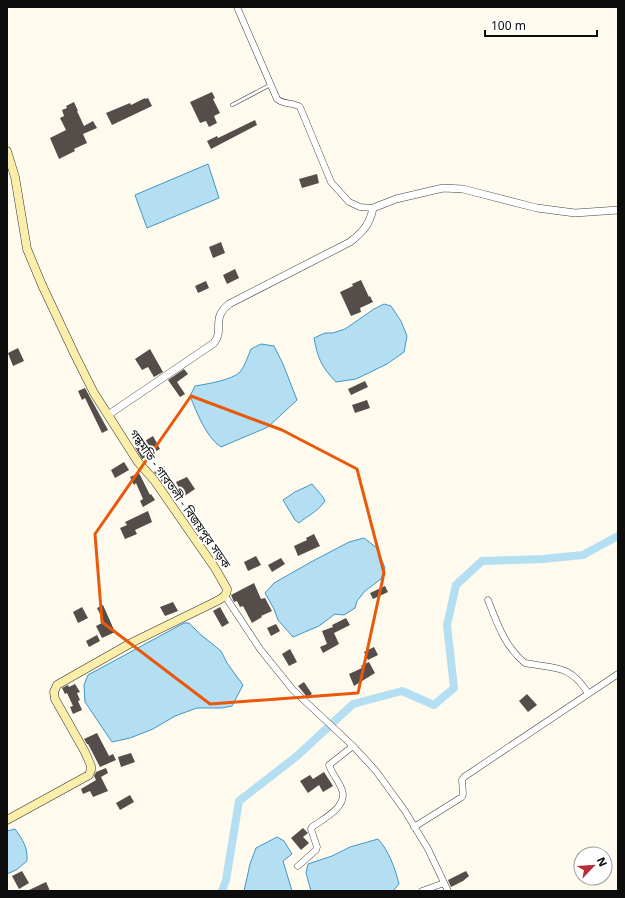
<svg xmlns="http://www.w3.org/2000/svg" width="625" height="898" viewBox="0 0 625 898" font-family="Georgia,'Noto Sans Bengali',serif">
	<rect width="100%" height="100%" fill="#fefaed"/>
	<path fill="#b4dff3" stroke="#3f97c6" d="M208,164L219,198L147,228L135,195Z
		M384,304L391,306L401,321L407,336L404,352L387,364L356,379L336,382C321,366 318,359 314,338L325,333H333L345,329L374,309Z
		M261,344L274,346L283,364L297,400L268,427L221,447C206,437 197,413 190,396L195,386C207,384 232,380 240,372C245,366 248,356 251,349Z
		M312,484L323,497L325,501C316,513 310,514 299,523L295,520L283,500L295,492Z
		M364,538L377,548L385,568L381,579L365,591L357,601L355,608L344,615L335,614L319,626L293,637L278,620L274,609L265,593L274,583L311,562L349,542Z
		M184,623H189L200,634L221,651L227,663L243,685L232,706L222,708H197L175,716L153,729L130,738L112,742L85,702L84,685L88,675Z
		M15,829C23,840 28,848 27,861L16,870L7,874V831Z
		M277,837L284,841L292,854L283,861L292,891H244L250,864L256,848Z
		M378,839C389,851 395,868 399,884L393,891H311L306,873L308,864L332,856L350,847Z"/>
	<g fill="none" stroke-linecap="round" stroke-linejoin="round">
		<path stroke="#b4dff3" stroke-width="8" d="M222,891L226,880L239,801L297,756L353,704L402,691L434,705L454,688L447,625L456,585L482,561L543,559L583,555L618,536"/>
	</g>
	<path fill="#554d4a" d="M212,92L215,98L213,99L220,113L214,116L217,123L209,127L206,121L200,123L190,102Z
		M145,98V99L148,98L152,106L112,125L106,113L130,103L131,105Z
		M74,102L78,111H77L84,126L93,121L97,128L83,134L87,143L74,149L75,151L59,159L50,138L66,130L60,118L64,116L62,110L67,108L66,106Z
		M255,120L257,125L211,149L207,141L217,136L218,138Z
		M317,174L319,183L302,188L299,179Z
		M221,242L225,253L213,258L209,247Z
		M235,269L239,278L227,284L223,275Z
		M361,280L369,297L370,296L373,302L360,308L361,312L351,316L340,292L353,286L352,284Z
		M206,281L209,288L198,293L195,286Z
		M18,348L24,361L13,366L8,353Z
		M150,349L163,372L154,377L148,367L142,370L135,359Z
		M184,369L188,374L177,382L185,394L180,397L168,380Z
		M365,381L368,387L351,395L348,389Z
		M85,388L108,430L102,433L85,398L82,400L78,391Z
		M367,400L370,408L355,413L352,405Z
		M153,436L160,449L142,459L135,447Z
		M124,462L129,470L115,478L111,470Z
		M164,466L172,480L164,484L154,472Z
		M139,473L150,495L151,494L155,500L143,507L140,501L143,499L136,483L134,485L130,477Z
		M187,477L195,489L180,499L176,493L180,491L176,482Z
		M148,511L152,522L135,530L137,534L125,539L120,528L127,525L125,522Z
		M314,534L320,546L298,556L294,546L307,540L306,538Z
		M256,556L261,565L248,571L244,562Z
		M281,558L285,564L272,572L268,565Z
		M254,583L261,599L265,598L272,611L261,616L262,617L252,623L243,606L240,607L237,601L234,602L231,595Z
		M385,586L388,592L373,599L370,593Z
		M173,602L178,611L165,616L160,607Z
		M103,605L115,632L102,638L96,626L104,622L97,608Z
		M82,607L88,618L78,623L73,612Z
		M220,607L229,623L222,627L213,611Z
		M346,618L350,625L334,633L339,644L323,653L320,647L327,644L322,631L333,627L332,625Z
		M276,624L280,631L271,636L267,628Z
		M97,635L100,641L89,647L86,641Z
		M374,647L378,655L368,660L364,652Z
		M290,649L297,662L289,666L282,654Z
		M369,662L375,673L354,686L349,674L362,668L361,666Z
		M304,682L312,694L307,697L298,686Z
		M75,684L80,692L77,693L80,700L78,701L82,710L73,714L70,707L73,706L67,693L65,694L62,688L68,685L69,687Z
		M527,694L537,705L528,712L519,701Z
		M97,733L109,756L113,754L116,760L100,767L88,744H87L84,739Z
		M131,753L135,762L121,767L118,757Z
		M106,768L108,773L101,777L108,791L93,797L90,791L83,794L81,789L96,780L94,776L96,772Z
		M324,772L333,786L323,792L319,785L308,793L300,781L310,775L313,779Z
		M130,795L134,802L120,810L116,803Z
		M303,828L308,833L303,837L309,843L301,850L291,838Z
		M22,871L29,883L19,889L12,876Z
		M466,871L469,876L463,881L451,887L448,880Z
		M46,882L50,891H27Z"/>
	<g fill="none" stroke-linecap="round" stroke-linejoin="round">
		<defs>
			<path id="service" d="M232,105L270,85"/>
			<path id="minor" d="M237,7L277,99C283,105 293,102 300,107L331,182L349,202L360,207L373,208
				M225,596L260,649L293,690L353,746L376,771L405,811L428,849L448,891
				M488,600C497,623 505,647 525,663C556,669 569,664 588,693
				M414,827L462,797L463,794L462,780L464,777L618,674
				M298,866L316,850L317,847L311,829L312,827C323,819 348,807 342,790C339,781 332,774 329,765L353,746
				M422,891L444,883"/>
			<path id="tertiary" d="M108,415L214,343C225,329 210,320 229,304L350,242C363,232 370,224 373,208L396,199L443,188L463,189L537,208L575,213L618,210"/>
			<path id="secondary" d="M7,151L15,177L27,249L42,285L74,353L94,393L108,415L138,462L154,480L215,568L227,589C227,596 222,598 217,601L131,643L57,685L54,692L55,699L85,752L91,766V770L89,775L7,820"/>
		</defs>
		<use href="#service" stroke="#404040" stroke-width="4"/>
		<use href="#minor" stroke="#404040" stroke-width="7"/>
		<use href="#tertiary" stroke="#404040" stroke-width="8"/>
		<use href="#secondary" stroke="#2f2f2f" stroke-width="9"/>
		<use href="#service" stroke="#fff" stroke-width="3"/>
		<use href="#minor" stroke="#fff" stroke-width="6"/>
		<use href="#tertiary" stroke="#fff" stroke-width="7"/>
		<use href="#secondary" stroke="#fbeeab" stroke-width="8"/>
	</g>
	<path fill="none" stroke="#e8590c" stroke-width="3" stroke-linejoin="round" d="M191,396L282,430L357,469L384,573L358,693L210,704L102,622L95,534Z"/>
	<g text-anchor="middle" stroke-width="4" stroke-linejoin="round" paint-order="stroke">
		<g font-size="12" fill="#0d0d0d" stroke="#fff">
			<text transform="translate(180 499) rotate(55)" y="4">গন্ধমতি - গাবতলী - বিজয়পুর সড়ক</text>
		</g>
	</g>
	<rect width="625" height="898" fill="none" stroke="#0d0d0d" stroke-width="16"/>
	<g transform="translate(593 866) rotate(65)"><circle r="19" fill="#ffffff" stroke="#9e9e9e"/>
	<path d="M0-3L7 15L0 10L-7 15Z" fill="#b62c39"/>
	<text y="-6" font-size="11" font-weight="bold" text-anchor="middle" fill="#0d0d0d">N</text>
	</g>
	<path d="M485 30v6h112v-6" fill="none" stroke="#0d0d0d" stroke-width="2"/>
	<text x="491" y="30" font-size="12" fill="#0d0d0d" stroke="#ffffff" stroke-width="3" paint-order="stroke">100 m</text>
</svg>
